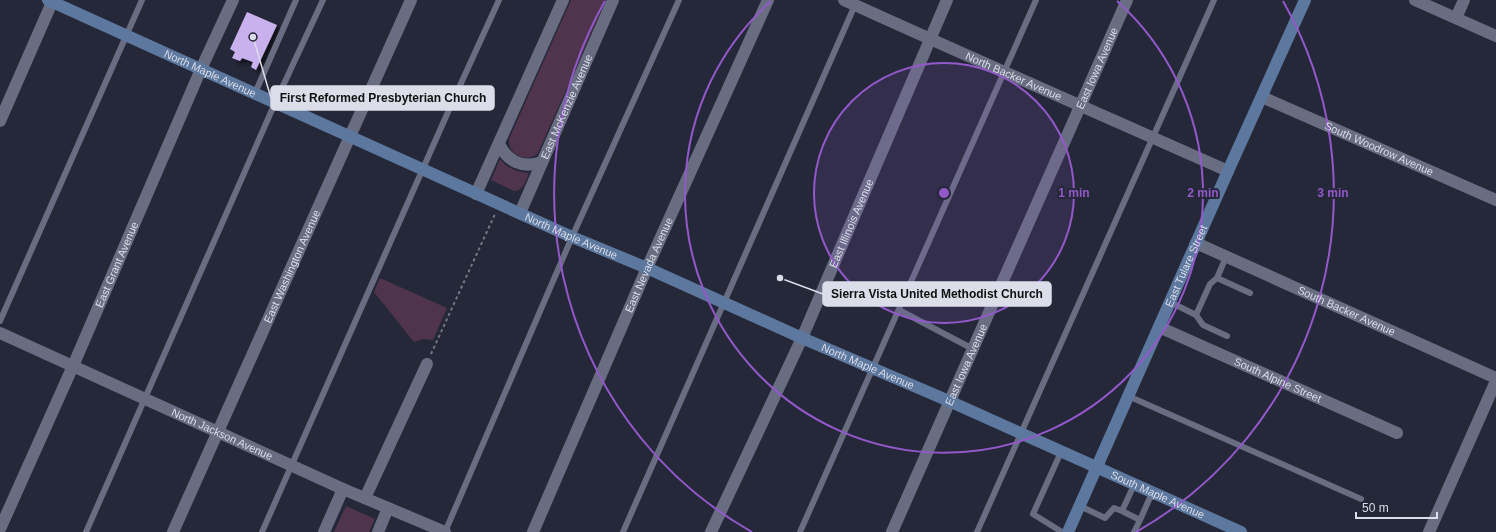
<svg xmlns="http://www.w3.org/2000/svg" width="1496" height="532" viewBox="0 0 1496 532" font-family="Helvetica,sans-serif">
	<defs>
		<filter id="shadow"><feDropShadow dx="3.5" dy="3.5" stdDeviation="2" flood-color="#0009"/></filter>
	</defs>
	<rect width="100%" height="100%" fill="#252839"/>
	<path fill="#50344e" d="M571,0H606L538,153C526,164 508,155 509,139Z
		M500,159C507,168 518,173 529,173C526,181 523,191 514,191L491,180Z
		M380,278L447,308L433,340L423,339L414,342L374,292Z
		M346,506L375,519L369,532H334Z"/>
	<path fill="#c9b1ee" filter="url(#shadow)" d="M247,12L277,25L256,70L251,67L253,62L242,58L240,61L232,58L235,52L230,49Z"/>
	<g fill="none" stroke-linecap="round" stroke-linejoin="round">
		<path stroke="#757786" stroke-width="2" stroke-dasharray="3 3" stroke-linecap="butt" d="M431,354L495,214"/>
		<path stroke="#696d82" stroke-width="6" d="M255,93L296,0
			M1217,278L1250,293
			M1170,302L1196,315L1210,284L1217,278L1226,257
			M899,310L973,349
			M1196,315L1203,325L1227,336
			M0,321L142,0
			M1128,396L1361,499
			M1061,452L1033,514L1062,532
			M1080,506L1105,518L1114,508L1122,511L1134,485
			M1122,511L1140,520L1152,493
			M86,532L275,103L323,0
			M262,532L452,103L499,0
			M445,532L572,237L679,0
			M623,532L855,5
			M800,532L1036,0
			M977,532L1214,0
			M1134,532L1140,520"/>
		<g stroke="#696d82" stroke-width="12">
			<path id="s1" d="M844,0C971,58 1100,114 1228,171"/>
			<path d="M1415,0L1496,36"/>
			<path d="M1456,18L1464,0"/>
			<path id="s2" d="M1262,97L1496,200"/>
			<path d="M0,121L53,0"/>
			<path d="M499,144C508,162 522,169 542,162"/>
			<path d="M476,194L563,0"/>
			<path id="s3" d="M520,213L613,0"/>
			<path id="s4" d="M1196,243L1496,378"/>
			<path id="s5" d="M1159,327L1397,433"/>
			<path id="s6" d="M0,333L343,489L445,532"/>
			<path d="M365,498L427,364"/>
			<path id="s7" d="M0,529L73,366L201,69L233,0"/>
			<path id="s8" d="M173,532L411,0"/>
			<path d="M324,532L343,489"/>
			<path d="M378,532L388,508"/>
			<path id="s9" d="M533,532L647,268L768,0"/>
			<path id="s10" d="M711,532L802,338L947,0"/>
			<path id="s11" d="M892,532L1127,0"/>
			<path d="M1429,532L1496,381"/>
		</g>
		<g stroke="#5d789e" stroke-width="12">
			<path id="s12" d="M48,0L572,237L647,268L802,338L949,401L1241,532"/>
			<path id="s13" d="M1068,532L1228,171L1305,0"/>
		</g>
	</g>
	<circle cx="944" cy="193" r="130" fill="#9358ca" fill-opacity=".12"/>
	<g fill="none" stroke="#9358ca" stroke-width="2">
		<circle cx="944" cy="193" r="130"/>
		<path d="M1117 1A259 259 0 1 1 771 1"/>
		<path d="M752 532A389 389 0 0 1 605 1M1283 1A389 389 0 0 1 1136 532"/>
	</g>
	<g text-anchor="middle" stroke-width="4" stroke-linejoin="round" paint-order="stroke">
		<g font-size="11" fill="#dbdde9" stroke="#252839">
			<text dy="4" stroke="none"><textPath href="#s11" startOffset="507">East Iowa Avenue</textPath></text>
			<text dy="4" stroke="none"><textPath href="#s12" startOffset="178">North Maple Avenue</textPath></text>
			<text dy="4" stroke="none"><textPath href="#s1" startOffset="186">North Backer Avenue</textPath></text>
			<text dy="4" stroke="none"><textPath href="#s3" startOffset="116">East McKenzie Avenue</textPath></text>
			<text dy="4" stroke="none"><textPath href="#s2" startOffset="128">South Woodrow Avenue</textPath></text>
			<text dy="4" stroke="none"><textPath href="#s10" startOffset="339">East Illinois Avenue</textPath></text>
			<text dy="4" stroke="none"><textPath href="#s12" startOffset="574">North Maple Avenue</textPath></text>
			<text dy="4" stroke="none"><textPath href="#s7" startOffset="289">East Grant Avenue</textPath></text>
			<text dy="4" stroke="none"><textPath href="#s9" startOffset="291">East Nevada Avenue</textPath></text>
			<text dy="4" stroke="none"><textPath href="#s8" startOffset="291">East Washington Avenue</textPath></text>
			<text dy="4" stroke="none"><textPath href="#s13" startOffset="291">East Tulare Street</textPath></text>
			<text dy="4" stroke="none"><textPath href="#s4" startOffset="165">South Backer Avenue</textPath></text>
			<text dy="4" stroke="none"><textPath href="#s11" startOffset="183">East Iowa Avenue</textPath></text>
			<text dy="4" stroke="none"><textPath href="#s12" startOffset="898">North Maple Avenue</textPath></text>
			<text dy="4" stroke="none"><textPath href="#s5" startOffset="130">South Alpine Street</textPath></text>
			<text dy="4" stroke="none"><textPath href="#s6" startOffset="244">North Jackson Avenue</textPath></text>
			<text dy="4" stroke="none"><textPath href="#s12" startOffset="1215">South Maple Avenue</textPath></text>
		</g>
	</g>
	<circle cx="944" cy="193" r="6" fill="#9358ca" stroke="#252839" stroke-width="2"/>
	<g font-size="12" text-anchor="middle" font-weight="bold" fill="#9358ca" stroke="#252839" stroke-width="4" stroke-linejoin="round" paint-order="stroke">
		<text x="1074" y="197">1 min</text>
		<text x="1203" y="197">2 min</text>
		<text x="1333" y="197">3 min</text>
	</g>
	<path fill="none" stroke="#dbdde9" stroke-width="1.5" d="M253 37L271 98M780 278L823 294"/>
	<g fill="#dbdde9" stroke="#252839" stroke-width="1.5">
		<circle cx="253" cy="37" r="4"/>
		<circle cx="780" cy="278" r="4"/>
	</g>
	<g fill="#dbdde9" stroke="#dbdde9" stroke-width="1.5">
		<rect x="271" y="86" width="223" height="24" rx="4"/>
		<rect x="823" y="282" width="228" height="24" rx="4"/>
	</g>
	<g font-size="12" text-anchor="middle" font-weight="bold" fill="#111">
		<text x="383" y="102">First Reformed Presbyterian Church</text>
		<text x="937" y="298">Sierra Vista United Methodist Church</text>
	</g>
	<path d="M1356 512v6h81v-6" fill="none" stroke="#dbdde9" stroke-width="2"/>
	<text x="1362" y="512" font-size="12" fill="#dbdde9" stroke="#252839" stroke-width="3" paint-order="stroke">50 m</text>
</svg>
